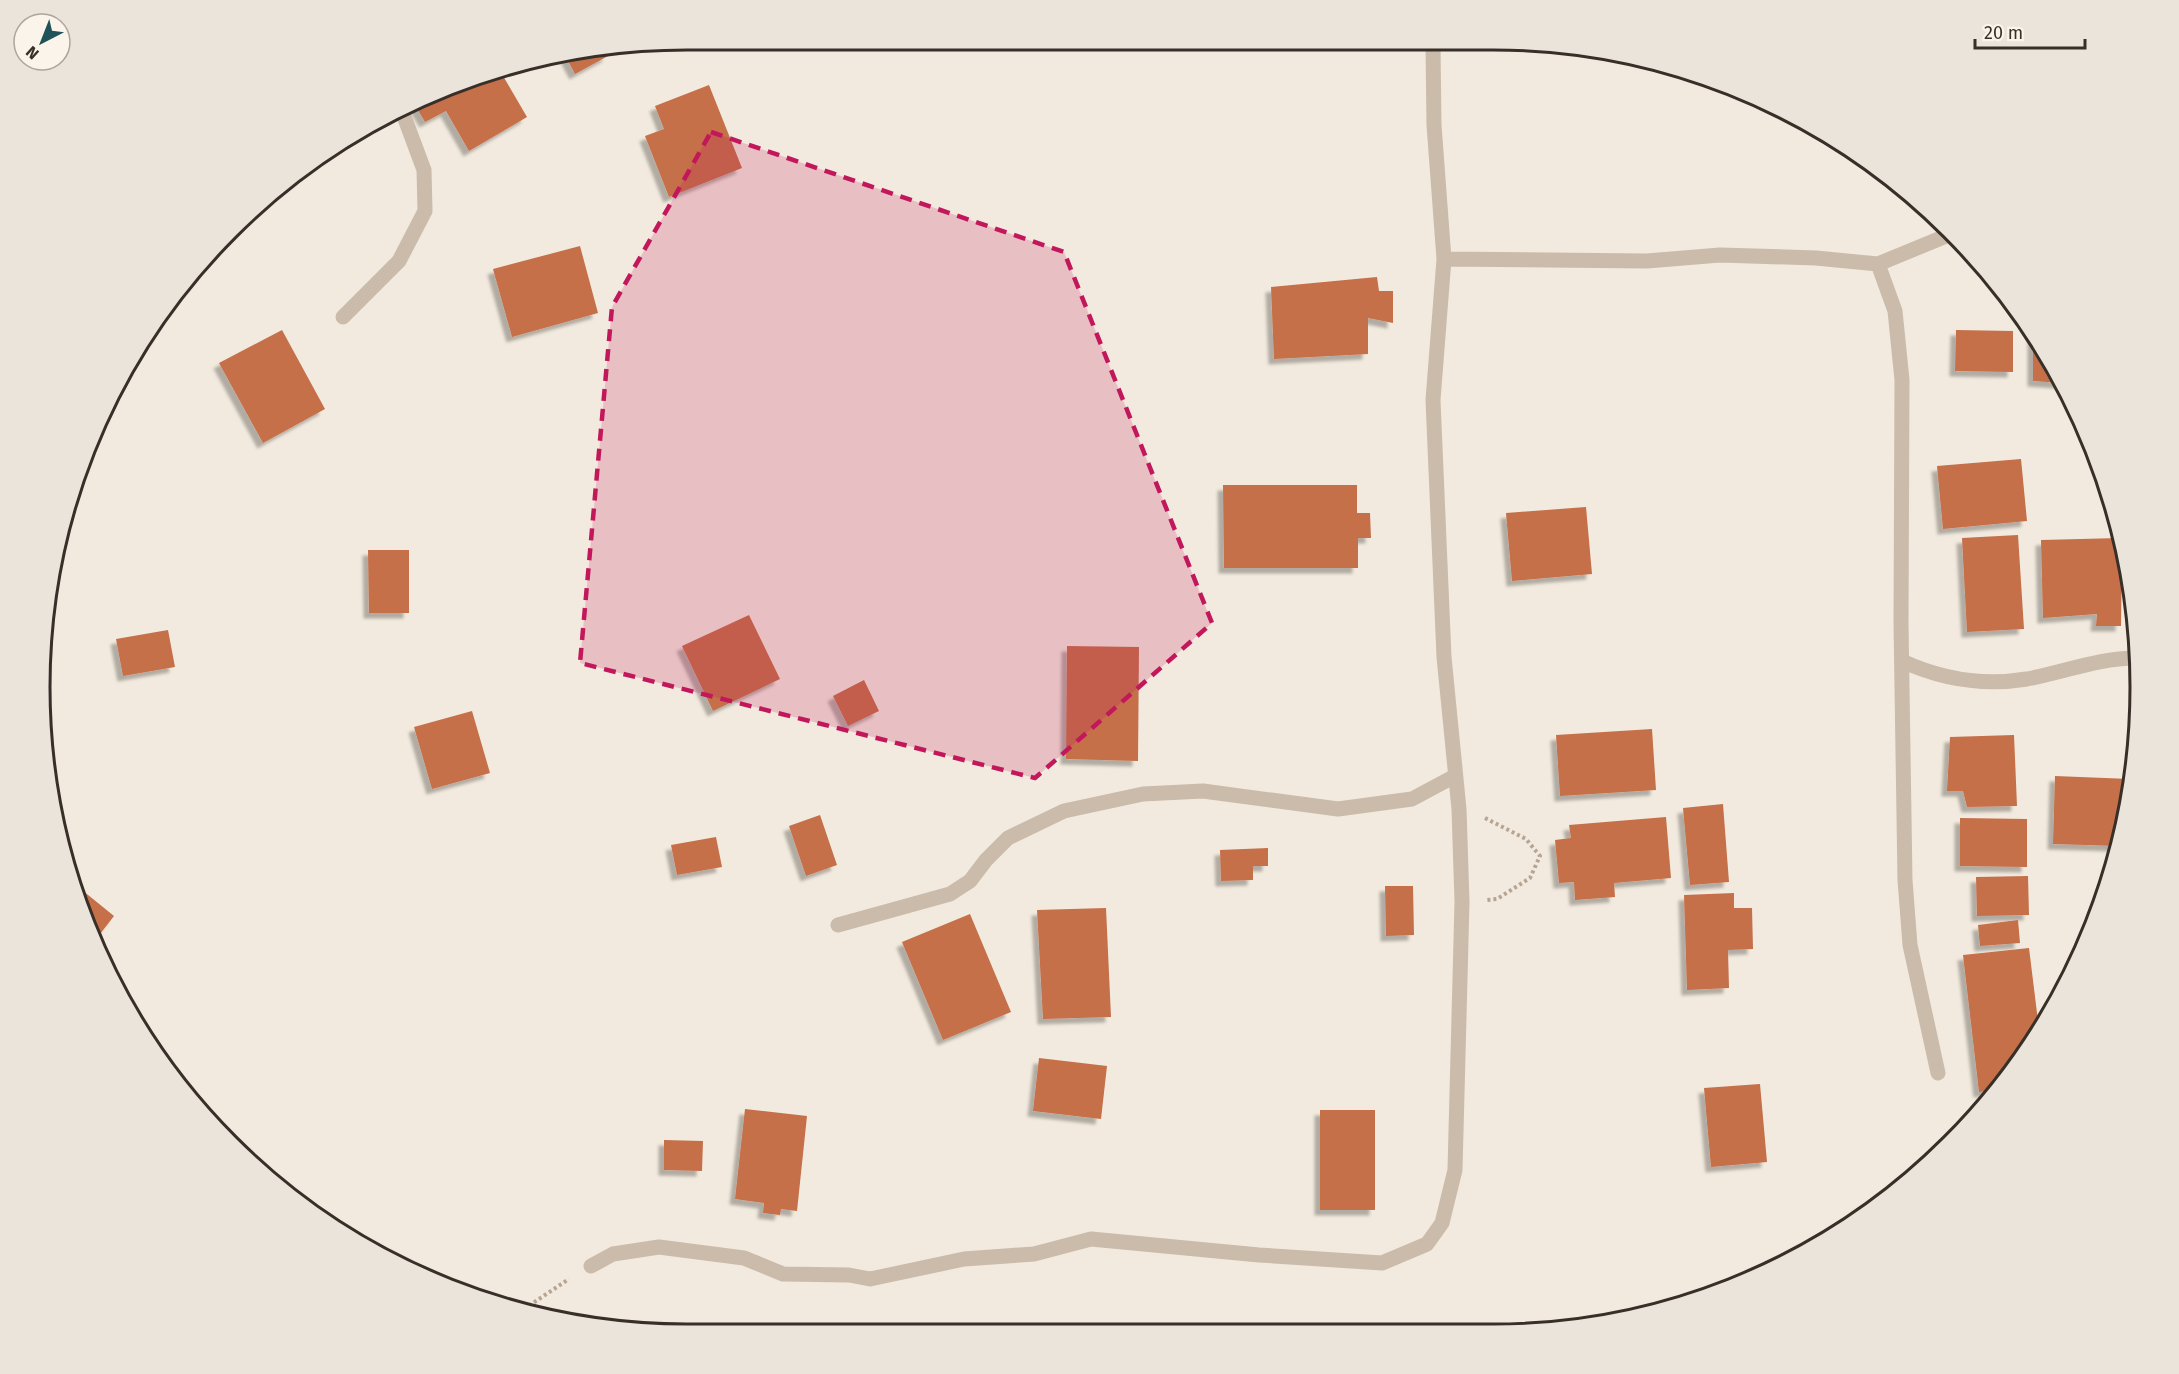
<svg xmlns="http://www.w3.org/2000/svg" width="2179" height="1374" viewBox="0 0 2179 1374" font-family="'Fira Sans',sans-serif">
	<defs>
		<filter id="shadow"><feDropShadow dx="-5.5" dy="5.5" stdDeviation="1.5" flood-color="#0004"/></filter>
	</defs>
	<rect width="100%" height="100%" fill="#f2eade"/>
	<path fill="#c56f49" filter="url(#shadow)" d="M602,45L608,56L575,74L564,53Z
		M499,69L527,117L469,151L446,111L425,122L415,105L479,73Z
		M709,85L742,168L669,197L645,136L664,129L655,106Z
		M580,246L598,313L512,337L493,269Z
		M1377,277L1379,291H1393V323L1368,318V354L1274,359L1271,287Z
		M282,330L325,409L263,443L219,363Z
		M1956,330L2013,331V372L1955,371Z
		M2033,335L2053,363L2062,383L2033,381Z
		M2021,459L2027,521L1943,529L1937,466Z
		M1223,485H1357V513H1370L1371,538H1358V568H1224Z
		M1586,507L1592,574L1512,581L1506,513Z
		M2018,535L2024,629L1967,632L1962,538Z
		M2120,538L2122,549L2121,626H2096L2097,614L2043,618L2041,540Z
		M368,550H409V613H369Z
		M749,615L780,679L713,711L682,646Z
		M168,630L175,667L123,676L116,639Z
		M1067,646L1139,647L1138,761L1066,759Z
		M864,680L879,711L848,726L833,696Z
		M472,711L490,773L432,789L414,727Z
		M1652,729L1656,790L1560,796L1556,735Z
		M2014,735L2017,806L1967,807L1963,791H1947L1950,737Z
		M2055,776L2130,779L2119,846L2053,844Z
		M1723,804L1729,882L1690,885L1683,808Z
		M820,815L837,865L806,876L789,826Z
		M1666,817L1671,878L1614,883L1615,897L1575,900L1574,882L1559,883L1555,840L1571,838L1569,825Z
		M1960,818L2027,819V867L1960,866Z
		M716,837L722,867L677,875L671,845Z
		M1268,848V866H1253V880L1221,881L1220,850Z
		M2028,876L2029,915L1977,916L1976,877Z
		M77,886L114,916L93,943L74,891Z
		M1385,886H1413L1414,935L1386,936Z
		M1734,893V908H1752L1753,949L1728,950L1729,988L1687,990L1684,895Z
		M1106,908L1111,1017L1043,1019L1037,910Z
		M970,914L1011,1012L943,1040L902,942Z
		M2018,920L2020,943L1980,946L1978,925Z
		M2029,948L2039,1029L2006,1082L1998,1090L1979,1092L1963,955Z
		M1039,1058L1107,1066L1101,1119L1033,1111Z
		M1760,1084L1767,1162L1711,1167L1704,1088Z
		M745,1109L807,1116L797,1211L781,1209L780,1215L763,1213L764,1203L735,1199Z
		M1320,1110H1375V1210H1320Z
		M664,1140L703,1141L702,1171L664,1170Z"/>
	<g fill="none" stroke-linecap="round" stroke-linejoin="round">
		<path stroke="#b7a594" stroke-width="4" stroke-dasharray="3 3" stroke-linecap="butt" d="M1485,818L1526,839L1540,856L1530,878L1497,899L1487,900
			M524,1309L569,1279"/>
		<path stroke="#cbbbaa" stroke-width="15" d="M1444,259L1647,261L1720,255L1816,258L1878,264L1951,234
			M1878,264L1895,311L1902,380L1901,623L1905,880L1910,945L1938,1073
			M343,317L399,261L425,211L424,170L402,111
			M1902,661C1941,679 1984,686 2027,679C2064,672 2099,658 2136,658
			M838,925L950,894L970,881L986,860L1008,838L1064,811L1143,794L1203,791L1338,809L1412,799L1455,776
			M591,1266L613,1254L659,1247L744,1258L783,1274L849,1275L870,1279L964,1259L1034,1254L1091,1239L1259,1255L1382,1263L1427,1244L1442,1223L1455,1170L1462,902L1459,809L1444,657L1433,400L1444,259L1434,125L1433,45"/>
	</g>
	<path fill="#c2185b" fill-opacity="0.2" stroke="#c2185b" stroke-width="4.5" stroke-dasharray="12 8" stroke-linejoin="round" d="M711,132L1064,252L1212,623L1035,778L580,663L612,307Z"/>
	<path d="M0 0H2179V1374H0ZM687 50H1493A637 637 0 0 1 2130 687V687A637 637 0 0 1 1493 1324H687A637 637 0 0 1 50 687V687A637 637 0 0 1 687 50Z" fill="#eae4db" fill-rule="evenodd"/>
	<path fill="none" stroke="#382f29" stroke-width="3" d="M687 50H1493A637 637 0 0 1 2130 687V687A637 637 0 0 1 1493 1324H687A637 637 0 0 1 50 687V687A637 637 0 0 1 687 50Z"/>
	<g transform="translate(42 42) rotate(222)"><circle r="28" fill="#faf4ea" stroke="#aca59d" stroke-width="1.5"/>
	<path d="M0-4.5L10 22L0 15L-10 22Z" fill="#1f5259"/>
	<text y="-9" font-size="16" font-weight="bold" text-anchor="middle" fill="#382f29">N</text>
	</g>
	<path d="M1975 39v9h110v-9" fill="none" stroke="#382f29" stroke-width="3"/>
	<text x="1984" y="39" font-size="18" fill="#382f29" stroke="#faf4ea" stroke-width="4.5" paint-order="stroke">20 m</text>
</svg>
